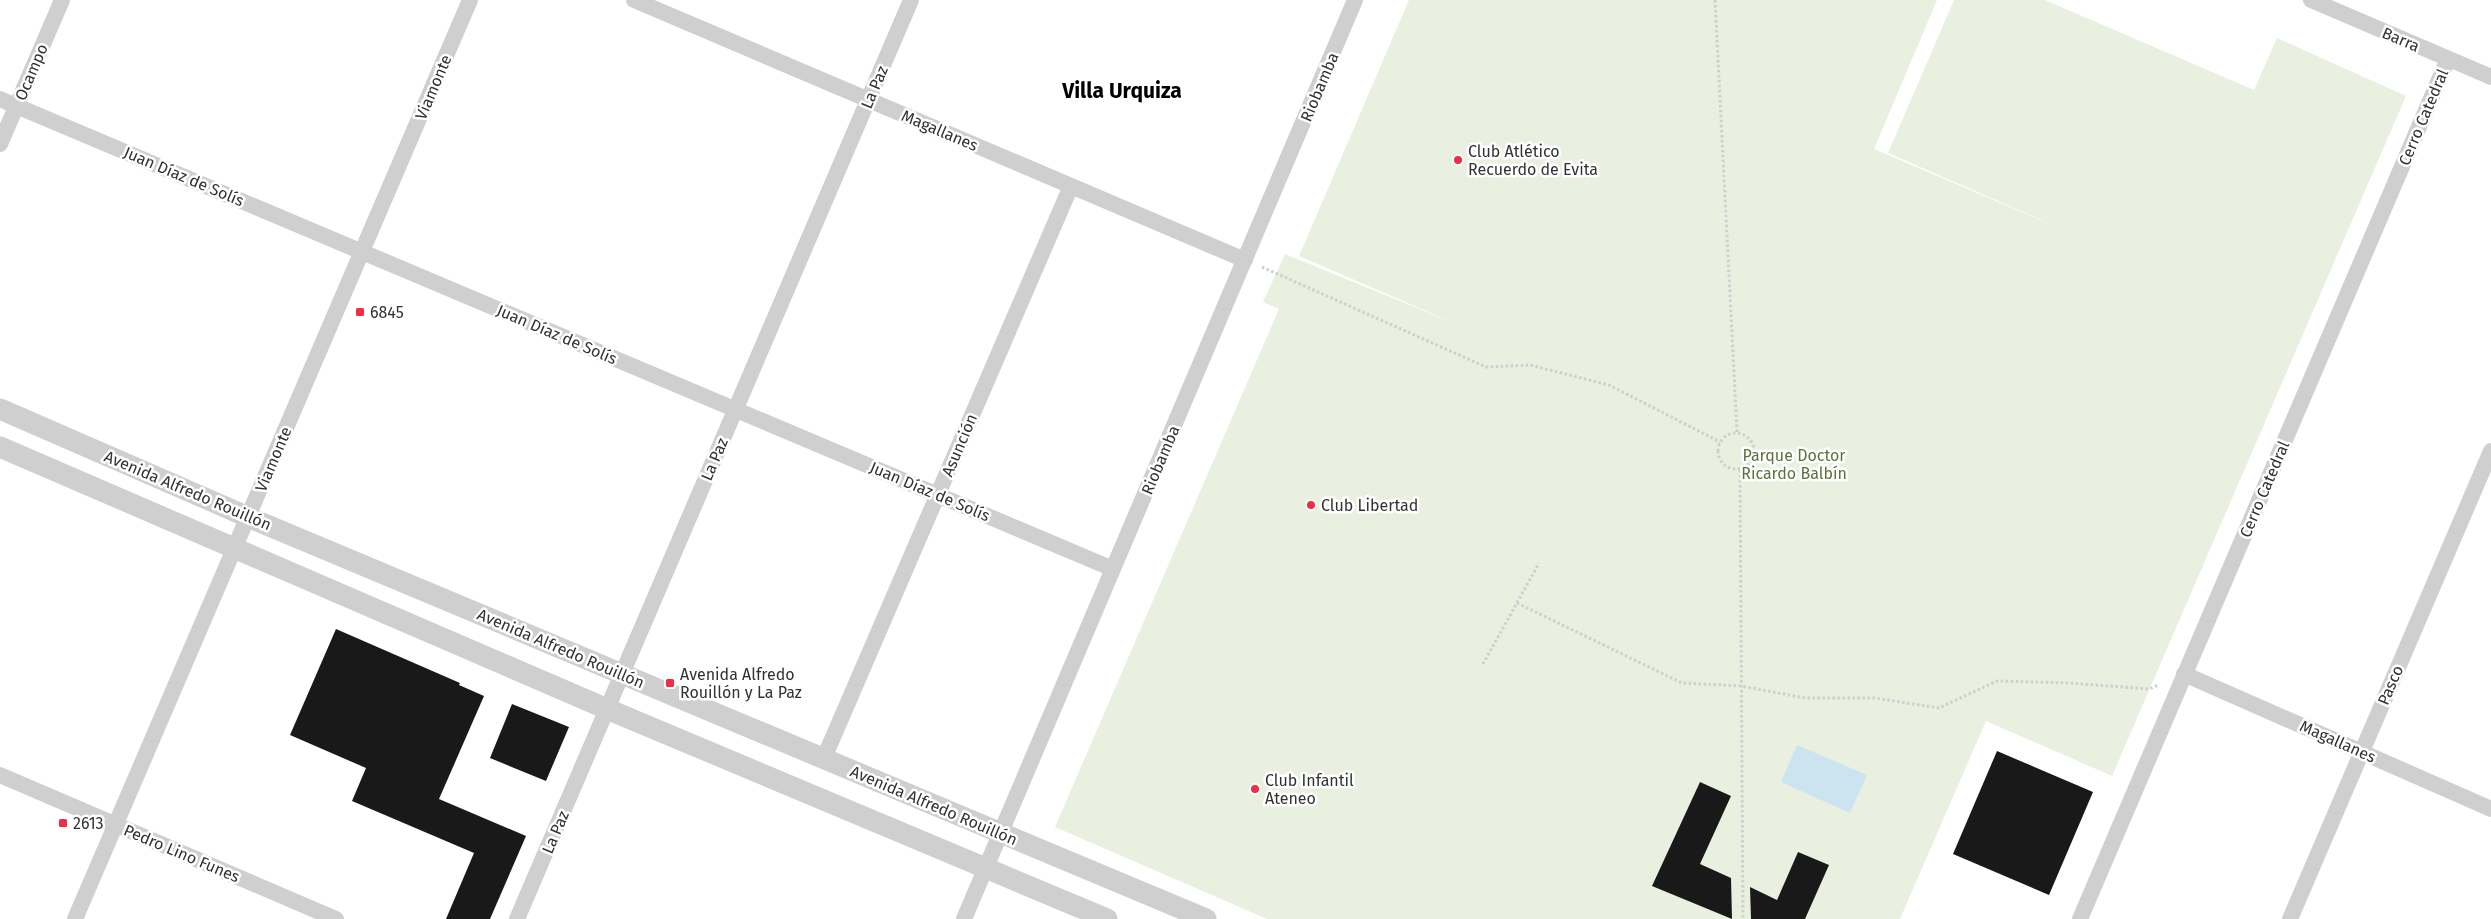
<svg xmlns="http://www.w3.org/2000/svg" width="2491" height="919" viewBox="0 0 2491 919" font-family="'Fira Sans',sans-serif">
	<rect width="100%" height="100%" fill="#fff"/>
	<path fill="#e9f0e0" d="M1409,0H1937L1874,149L2083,238L1888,153L1954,0H2045L2254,90L2277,38L2406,96L2112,776L1986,721L1900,919H1267L1055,827L1279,309L1263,302L1285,254L1461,326L1299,256Z"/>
	<path fill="#cce4f0" d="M1797,745L1867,775L1850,813L1781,782Z"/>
	<path fill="#191919" d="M336,629L460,683L459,685L484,696L439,799L526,836L490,919H446L474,853L352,801L366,768L290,735Z
		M512,704L569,727L546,781L490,758Z
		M1997,751L2093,792L2049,895L1953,854Z
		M1700,782L1731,796L1700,864L1731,878L1732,919L1652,886Z
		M1798,852L1829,865L1805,919H1751L1750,887L1777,900Z"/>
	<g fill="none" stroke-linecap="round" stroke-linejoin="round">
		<path stroke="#cfcfcf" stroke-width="3" stroke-dasharray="2.5 2.5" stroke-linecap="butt" d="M1715,0L1737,432
			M1262,267L1486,367L1530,365L1609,385L1720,442
			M1718 451a18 18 0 1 1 36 0a18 18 0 1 1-36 0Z
			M1740,470L1743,919
			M1517,603L1682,683L1741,686L1805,698H1875L1939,708L1997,681L2069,683L2149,689L2159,685
			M1483,664L1539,563"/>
		<path stroke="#cfcfcf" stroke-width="16" d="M634,0L1245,260
			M2311,0L2491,77
			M0,99L1113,569
			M0,144L62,0
			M2184,674L2491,809
			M824,758L1071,186
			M0,775L336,919
			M75,919L470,0
			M517,919L911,0
			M964,919L1355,0
			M2080,919L2448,59
			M2290,919L2491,451"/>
		<path stroke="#cfcfcf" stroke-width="21" d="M0,409L248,517L1206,919
			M0,447L607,709L1107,919"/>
	</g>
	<g fill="#f22b47" stroke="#fff" stroke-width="2">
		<circle cx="1458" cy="160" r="5"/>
		<rect x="355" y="307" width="10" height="10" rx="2.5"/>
		<circle cx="1311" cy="505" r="5"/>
		<rect x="665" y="678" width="10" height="10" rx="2.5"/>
		<circle cx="1255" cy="789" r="5"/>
		<rect x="58" y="818" width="10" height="10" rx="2.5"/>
	</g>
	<g text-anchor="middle" stroke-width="5" stroke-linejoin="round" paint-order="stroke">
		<g font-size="16" fill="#323232" stroke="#fff">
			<text transform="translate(2401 39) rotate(23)" y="6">Barra</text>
			<text transform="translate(31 72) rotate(-67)" y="6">Ocampo</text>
			<text transform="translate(433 87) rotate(-67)" y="6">Viamonte</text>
			<text transform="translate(874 87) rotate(-67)" y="6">La Paz</text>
			<text transform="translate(1319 87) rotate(-67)" y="6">Riobamba</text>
			<text transform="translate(2423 117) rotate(-67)" y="6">Cerro Catedral</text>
			<text transform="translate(940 130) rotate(23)" y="6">Magallanes</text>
			<text transform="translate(184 176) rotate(23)" y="6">Juan Díaz de Solís</text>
			<text transform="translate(557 334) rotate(23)" y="6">Juan Díaz de Solís</text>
			<text transform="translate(959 445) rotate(-67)" y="6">Asunción</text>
			<text transform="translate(273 459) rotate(-67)" y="6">Viamonte</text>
			<text transform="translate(714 459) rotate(-67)" y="6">La Paz</text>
			<text transform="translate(1160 460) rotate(-67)" y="6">Riobamba</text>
			<text transform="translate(2264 489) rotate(-67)" y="6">Cerro Catedral</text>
			<text transform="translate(188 490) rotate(23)" y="6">Avenida Alfredo Rouillón</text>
			<text transform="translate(930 491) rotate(23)" y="6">Juan Díaz de Solís</text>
			<text transform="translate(561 648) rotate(23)" y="6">Avenida Alfredo Rouillón</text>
			<text transform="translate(2390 685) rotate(-67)" y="6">Pasco</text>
			<text transform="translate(2338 741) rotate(24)" y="6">Magallanes</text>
			<text transform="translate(934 805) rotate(23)" y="6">Avenida Alfredo Rouillón</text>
			<text transform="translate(555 832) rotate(-67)" y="6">La Paz</text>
			<text transform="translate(182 853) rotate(23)" y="6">Pedro Lino Funes</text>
		</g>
		<g font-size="16" fill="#323232" stroke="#fff" text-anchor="start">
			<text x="1468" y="157">Club Atlético<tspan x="1468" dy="18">Recuerdo de Evita</tspan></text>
			<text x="370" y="318">6845</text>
			<text x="1321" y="511">Club Libertad</text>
			<text x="680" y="680">Avenida Alfredo<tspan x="680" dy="18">Rouillón y La Paz</tspan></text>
			<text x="1265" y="786">Club Infantil<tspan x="1265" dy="18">Ateneo</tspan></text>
			<text x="73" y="829">2613</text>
		</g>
		<g font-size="16" fill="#59733b" stroke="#fff">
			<text x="1794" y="461">Parque Doctor<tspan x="1794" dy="18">Ricardo Balbín</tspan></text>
		</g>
		<g font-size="21" font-weight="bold" fill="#000" stroke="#fff">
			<text x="1122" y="98">Villa Urquiza</text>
		</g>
	</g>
</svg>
